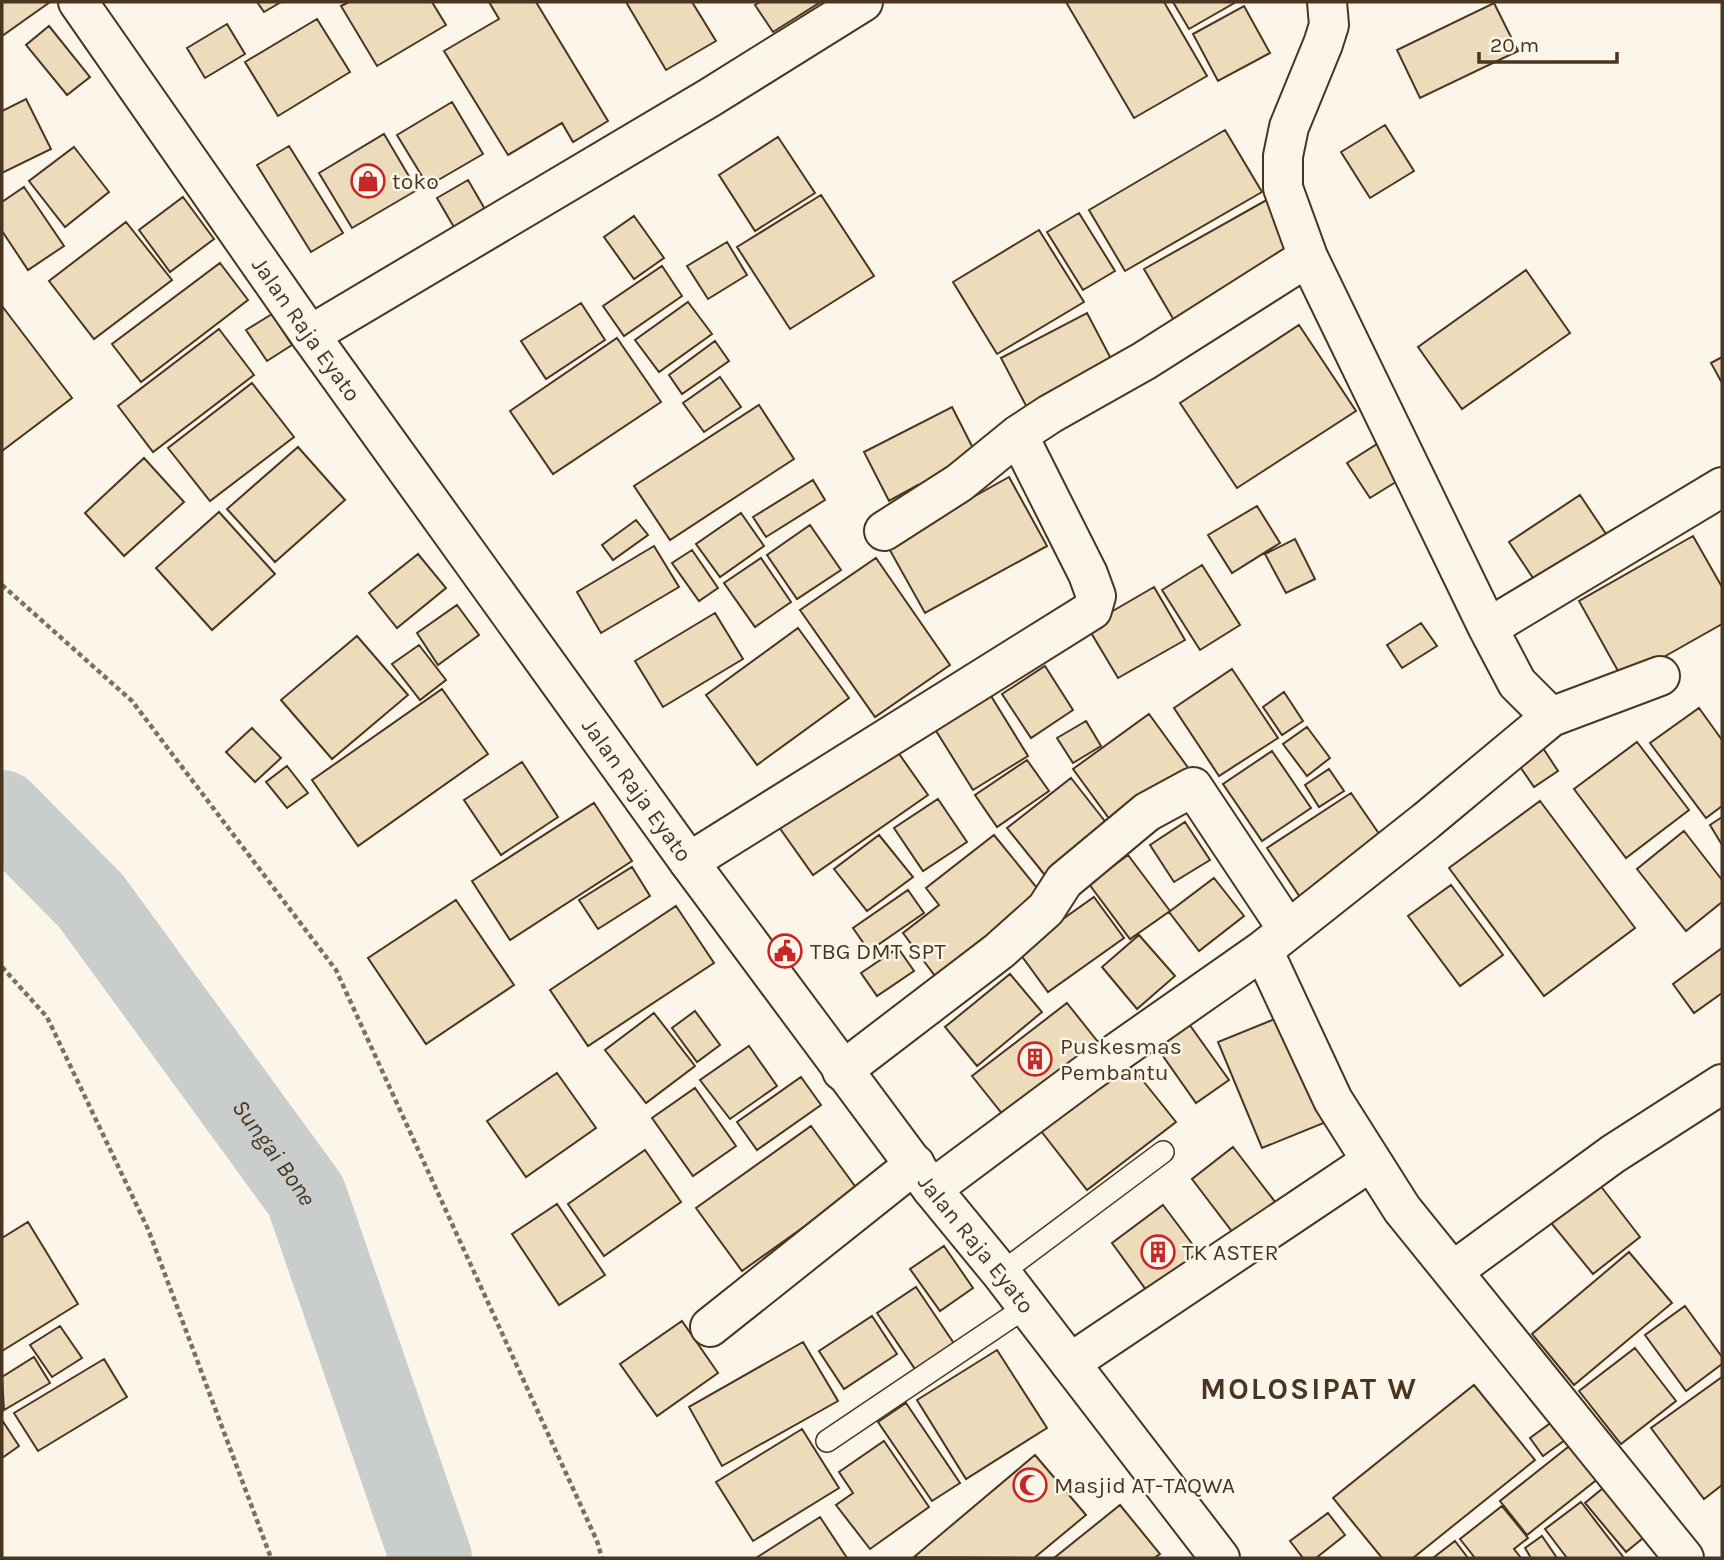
<svg xmlns="http://www.w3.org/2000/svg" width="1724" height="1560" viewBox="0 0 1724 1560" font-family="Karla,sans-serif">
	<rect width="100%" height="100%" fill="#fbf6e9"/>
	<g fill="none" stroke-linecap="round" stroke-linejoin="round">
		<path stroke="#c9cecd" stroke-width="82" id="s1" d="M2,811L91,901L306,1196L431,1558"/>
	</g>
	<path fill="#ecdcbc" stroke="#4a3520" stroke-width="2" d="M2,2H50L2,36Z
		M257,2H281L264,12Z
		M349,2H432L446,25L377,66L341,6Z
		M489,2H536L608,121L573,142L562,123L508,155L444,51L499,19Z
		M626,2H692L716,41L666,70Z
		M760,2H818L819,3L773,32L755,5Z
		M1066,2H1164L1207,76L1134,118Z
		M1173,2H1236L1189,29Z
		M1494,3L1518,51L1420,98L1397,50Z
		M1244,6L1270,53L1218,81L1193,34Z
		M317,19L350,72L278,116L245,62Z
		M227,24L245,54L205,78L187,48Z
		M49,26L90,77L67,95L26,45Z
		M26,99L51,149L2,173V111Z
		M452,102L483,154L428,186L397,135Z
		M1385,125L1414,171L1370,198L1341,152Z
		M1225,130L1262,192L1125,271L1089,210Z
		M384,134L417,190L352,228L319,173Z
		M778,137L815,193L755,231L719,175Z
		M289,146L343,233L311,252L257,165Z
		M74,147L109,192L65,227L29,181Z
		M468,180L486,211L455,229L437,198Z
		M24,187L64,246L28,270L2,231V202Z
		M821,195L874,276L790,329L737,247Z
		M183,197L214,239L170,272L139,230Z
		M1272,197L1302,249L1175,322L1144,269Z
		M1079,213L1115,271L1083,290L1047,232Z
		M634,216L664,258L634,279L604,237Z
		M126,222L172,280L94,339L49,281Z
		M1039,230L1084,302L997,354L953,282Z
		M727,242L747,275L708,299L687,266Z
		M220,263L248,300L141,382L112,344Z
		M662,266L682,296L624,336L603,306Z
		M1526,270L1570,333L1462,409L1418,347Z
		M688,302L712,334L659,372L635,340Z
		M581,303L605,340L546,379L521,341Z
		M2,306L72,398L2,451Z
		M1087,313L1118,372L1032,417L1001,358Z
		M272,314L292,345L267,361L246,330Z
		M1299,325L1356,411L1237,488L1180,403Z
		M219,329L254,375L153,452L118,406Z
		M617,338L661,402L553,474L510,411Z
		M715,341L729,361L682,394L669,375Z
		M1722,357V383L1711,363Z
		M720,377L741,407L704,432L683,403Z
		M252,383L294,437L210,501L168,448Z
		M759,405L794,459L670,540L634,486Z
		M952,407L977,456L922,495L918,485L889,501L864,452Z
		M1385,439L1407,475L1370,498L1347,463Z
		M298,447L345,500L275,562L227,509Z
		M144,458L184,502L124,556L85,513Z
		M1009,477L1047,546L925,613L887,545Z
		M813,480L825,500L766,537L753,517Z
		M1580,495L1610,540L1539,587L1509,542Z
		M1257,506L1280,543L1232,573L1208,535Z
		M219,512L275,574L212,630L156,568Z
		M741,513L764,546L720,577L696,544Z
		M636,520L648,535L613,560L602,545Z
		M810,525L841,570L797,599L767,555Z
		M1693,536L1722,587V624L1623,680L1579,601Z
		M1295,539L1315,579L1286,593L1265,554Z
		M654,546L679,587L601,633L577,592Z
		M692,550L718,588L699,601L672,563Z
		M418,554L446,588L397,628L369,593Z
		M761,558L791,602L755,627L724,583Z
		M876,558L950,665L875,717L800,610Z
		M1202,565L1240,625L1200,650L1162,590Z
		M1154,587L1185,640L1118,678L1087,626Z
		M457,605L479,635L438,665L417,633Z
		M715,613L743,659L663,707L635,661Z
		M1421,623L1437,646L1402,668L1387,645Z
		M798,628L849,698L757,765L706,695Z
		M357,636L408,695L332,759L281,700Z
		M419,645L446,680L420,700L392,664Z
		M1045,666L1073,710L1031,738L1002,694Z
		M1232,669L1278,738L1219,776L1174,708Z
		M983,683L1028,756L973,790L928,718Z
		M442,689L488,754L358,846L312,780Z
		M1284,692L1303,721L1282,735L1263,707Z
		M1699,708L1722,740V806L1706,818L1650,743Z
		M1149,714L1192,773L1116,828L1073,769Z
		M1086,721L1101,746L1073,763L1057,738Z
		M1307,727L1330,758L1307,776L1283,744Z
		M252,728L281,758L255,782L226,752Z
		M890,741L928,795L813,875L774,820Z
		M1539,742L1558,771L1534,787L1514,758Z
		M1637,742L1689,810L1626,858L1574,789Z
		M1272,751L1311,808L1262,841L1223,784Z
		M1027,760L1049,791L997,827L975,795Z
		M522,762L558,817L501,855L464,800Z
		M287,766L308,793L287,808L266,782Z
		M1329,769L1344,791L1319,807L1305,785Z
		M1071,778L1115,834L1052,884L1007,828Z
		M1351,793L1384,841L1300,897L1267,848Z
		M938,799L967,842L923,871L894,828Z
		M1540,801L1635,928L1544,996L1449,868Z
		M594,803L632,861L510,940L472,881Z
		M1722,817V845L1710,825Z
		M1185,822L1210,860L1174,882L1150,845Z
		M1684,831L1722,880V902L1686,931L1637,869Z
		M879,835L913,877L867,911L834,869Z
		M994,835L1046,899L938,980L903,933L939,905L926,888Z
		M1128,855L1170,911L1130,939L1089,884Z
		M632,867L650,896L598,929L579,900Z
		M1214,878L1244,916L1199,951L1169,912Z
		M1451,885L1503,955L1460,986L1408,916Z
		M908,890L924,913L869,951L853,928Z
		M1094,897L1124,938L1048,992L1018,951Z
		M456,900L514,985L426,1044L368,958Z
		M676,906L714,963L588,1046L550,990Z
		M1139,935L1175,976L1137,1009L1102,967Z
		M898,948L914,971L877,996L861,973Z
		M1722,948V993L1694,1013L1673,984Z
		M1010,974L1042,1012L977,1066L945,1027Z
		M1067,1003L1098,1042L1004,1116L972,1076Z
		M695,1011L720,1045L697,1062L672,1028Z
		M654,1013L695,1066L646,1103L605,1050Z
		M1287,1014L1331,1120L1262,1148L1218,1042Z
		M1184,1017L1229,1080L1196,1103L1151,1039Z
		M749,1046L777,1086L730,1119L700,1080Z
		M1128,1062L1176,1122L1087,1190L1041,1131Z
		M557,1073L596,1128L526,1177L487,1121Z
		M801,1077L821,1105L757,1150L737,1122Z
		M695,1088L736,1146L693,1176L652,1118Z
		M811,1126L857,1189L742,1271L696,1208Z
		M1233,1147L1279,1207L1237,1238L1192,1179Z
		M645,1150L681,1202L604,1256L568,1204Z
		M1596,1180L1640,1237L1593,1274L1547,1218Z
		M557,1204L605,1275L559,1305L512,1234Z
		M1163,1205L1205,1261L1152,1298L1112,1243Z
		M28,1222L78,1304L2,1351V1238Z
		M944,1246L973,1288L940,1311L910,1269Z
		M1629,1252L1672,1303L1574,1385L1532,1334Z
		M916,1287L955,1345L917,1372L877,1313Z
		M1685,1306L1722,1357V1364L1686,1391L1645,1335Z
		M872,1316L897,1354L844,1389L819,1351Z
		M682,1321L718,1373L657,1416L620,1364Z
		M60,1326L82,1358L52,1377L30,1345Z
		M803,1342L838,1401L722,1466L689,1407Z
		M1635,1348L1676,1401L1621,1444L1579,1391Z
		M997,1350L1047,1428L966,1479L917,1400Z
		M34,1357L50,1383L4,1410L2,1377Z
		M104,1359L127,1397L38,1451L14,1413Z
		M1722,1377V1485L1704,1499L1651,1428Z
		M1474,1385L1535,1460L1413,1558H1382L1333,1498Z
		M906,1403L960,1483L932,1501L878,1422Z
		M2,1420L19,1446L2,1458Z
		M1552,1422L1565,1440L1543,1456L1530,1438Z
		M802,1429L839,1488L753,1541L716,1482Z
		M1582,1436L1609,1470L1527,1535L1500,1501Z
		M884,1441L929,1507L870,1549L836,1505L853,1493L839,1472Z
		M1035,1455L1086,1515L1034,1558L914,1557Z
		M1614,1479L1654,1529L1626,1552L1585,1503Z
		M1581,1502L1624,1558H1567L1545,1529Z
		M1120,1505L1160,1554L1154,1558H1054Z
		M1502,1506L1528,1538L1514,1549L1521,1558H1475L1460,1539Z
		M1328,1513L1345,1535L1316,1558H1303L1290,1541Z
		M820,1517L847,1558H756Z
		M1542,1536L1557,1558H1531L1525,1548Z
		M1455,1541L1468,1558H1433Z"/>
	<g fill="none" stroke-linecap="round" stroke-linejoin="round">
		<defs>
			<path id="service" d="M1001,1273L1163,1152
				M827,1441L1026,1307"/>
			<path id="minor" d="M1327,2L1329,25L1323,44L1289,127L1283,156V188L1308,257L1488,628L1517,683L1551,717
				M310,335L709,98L863,2
				M884,531L959,483L1018,435L1050,414L1144,361L1308,257
				M1488,628L1722,487
				M689,862L1092,610L1096,596L1088,574L1018,435
				M1263,950L1333,1100L1402,1209L1684,1558
				M842,1071L999,951L1046,909L1064,881L1147,812L1193,787L1288,930
				M932,1189L1089,1072L1263,950L1426,821L1551,717L1660,676
				M1453,1271L1613,1154L1722,1084
				M710,1327L915,1164
				M1070,1363L1370,1162"/>
			<g id="primary">
				<path id="s2" d="M78,2L310,335L689,862L932,1189L1001,1273L1220,1558"/>
			</g>
		</defs>
		<use href="#service" stroke="#4a3520" stroke-width="24"/>
		<use href="#minor" stroke="#4a3520" stroke-width="42"/>
		<use href="#primary" stroke="#4a3520" stroke-width="42"/>
		<path stroke="#7f6f5c" stroke-width="4.5" stroke-dasharray="5 3.5" stroke-linecap="butt" d="M2,585L132,701L336,970L597,1541L602,1558
			M2,967L47,1017L148,1229L271,1558"/>
		<use href="#service" stroke="#fbf6e9" stroke-width="21"/>
		<use href="#minor" stroke="#fbf6e9" stroke-width="38"/>
		<use href="#primary" stroke="#fbf6e9" stroke-width="38"/>
	</g>
	<defs>
		<symbol id="shop-ring" viewBox="-11 -11 22 22"><circle r="9.5" fill="#fbf6e9" stroke="#c62828" stroke-width="1.5"/><path d="M-5-2.5h2.3a2.7 3.5 0 0 1 5.4 0H5L5.5 6h-11ZM-1.5-2.5h3a1.5 2.3 0 0 0-3 0Z" fill="#c62828"/></symbol>
		<symbol id="civic-ring" viewBox="-11 -11 22 22"><circle r="9.5" fill="#fbf6e9" stroke="#c62828" stroke-width="1.5"/><path d="M-.6-6.5H3V-4.5H.6V-3L4-1V1h2V6H-6V1h2V-1L-.6-3ZM-1.2 2.5V6h2.4V2.5Z" fill="#c62828"/></symbol>
		<symbol id="building-ring" viewBox="-11 -11 22 22"><circle r="9.5" fill="#fbf6e9" stroke="#c62828" stroke-width="1.5"/><path d="M-4-6H4V6H1V3H-1V6H-4ZM-2.5-4.3h1.7v1.8h-1.7ZM.8-4.3h1.7v1.8H.8ZM-2.5-1h1.7V.8h-1.7ZM.8-1h1.7V.8H.8Z" fill="#c62828"/></symbol>
		<symbol id="mosque-ring" viewBox="-11 -11 22 22"><circle r="9.5" fill="#fbf6e9" stroke="#c62828" stroke-width="1.5"/><path d="M3.5-4.9A6 6 0 1 0 3.5 4.9A5 5 0 1 1 3.5-4.9Z" fill="#c62828"/></symbol>
	</defs>
	<g fill-rule="evenodd">
		<use href="#shop-ring" x="349" y="162" width="38" height="38"/>
		<use href="#civic-ring" x="766" y="932" width="38" height="38"/>
		<use href="#building-ring" x="1016" y="1040" width="38" height="38"/>
		<use href="#building-ring" x="1139" y="1233" width="38" height="38"/>
		<use href="#mosque-ring" x="1011" y="1466" width="38" height="38"/>
	</g>
	<g text-anchor="middle" stroke-width="5" stroke-linejoin="round" paint-order="stroke">
		<g font-size="23" fill="#4a3520" stroke="#fbf6e9" text-anchor="start">
			<text x="392" y="189">toko</text>
			<text x="810" y="959">TBG DMT SPT</text>
			<text x="1060" y="1054">Puskesmas<tspan x="1060" dy="26">Pembantu</tspan></text>
			<text x="1182" y="1260">TK ASTER</text>
			<text x="1054" y="1493">Masjid AT-TAQWA</text>
		</g>
		<g font-size="23" fill="#4a3520" stroke="#fbf6e9">
			<text dy="8" stroke="none"><textPath href="#s2" startOffset="399">Jalan Raja Eyato</textPath></text>
			<text dy="8" stroke="none"><textPath href="#s2" startOffset="966">Jalan Raja Eyato</textPath></text>
			<text dy="8" stroke="none"><textPath href="#s2" startOffset="1533">Jalan Raja Eyato</textPath></text>
		</g>
		<g font-size="24" font-style="italic" fill="#4a3520" stroke="#fbf6e9">
			<text dy="8" stroke="none"><textPath href="#s1" startOffset="438">Sungai Bone</textPath></text>
		</g>
		<g font-size="30" font-weight="bold" letter-spacing="2" fill="#4a3520" stroke="#fbf6e9">
			<text x="1309" y="1399">MOLOSIPAT W</text>
		</g>
	</g>
	<rect width="1724" height="1560" fill="none" stroke="#4a3520" stroke-width="7"/>
	<path d="M1479 52v10h138v-10" fill="none" stroke="#4a3520" stroke-width="3.5"/>
	<text x="1490" y="52" font-size="21" fill="#4a3520" stroke="#fbf6e9" stroke-width="5" paint-order="stroke">20 m</text>
</svg>
